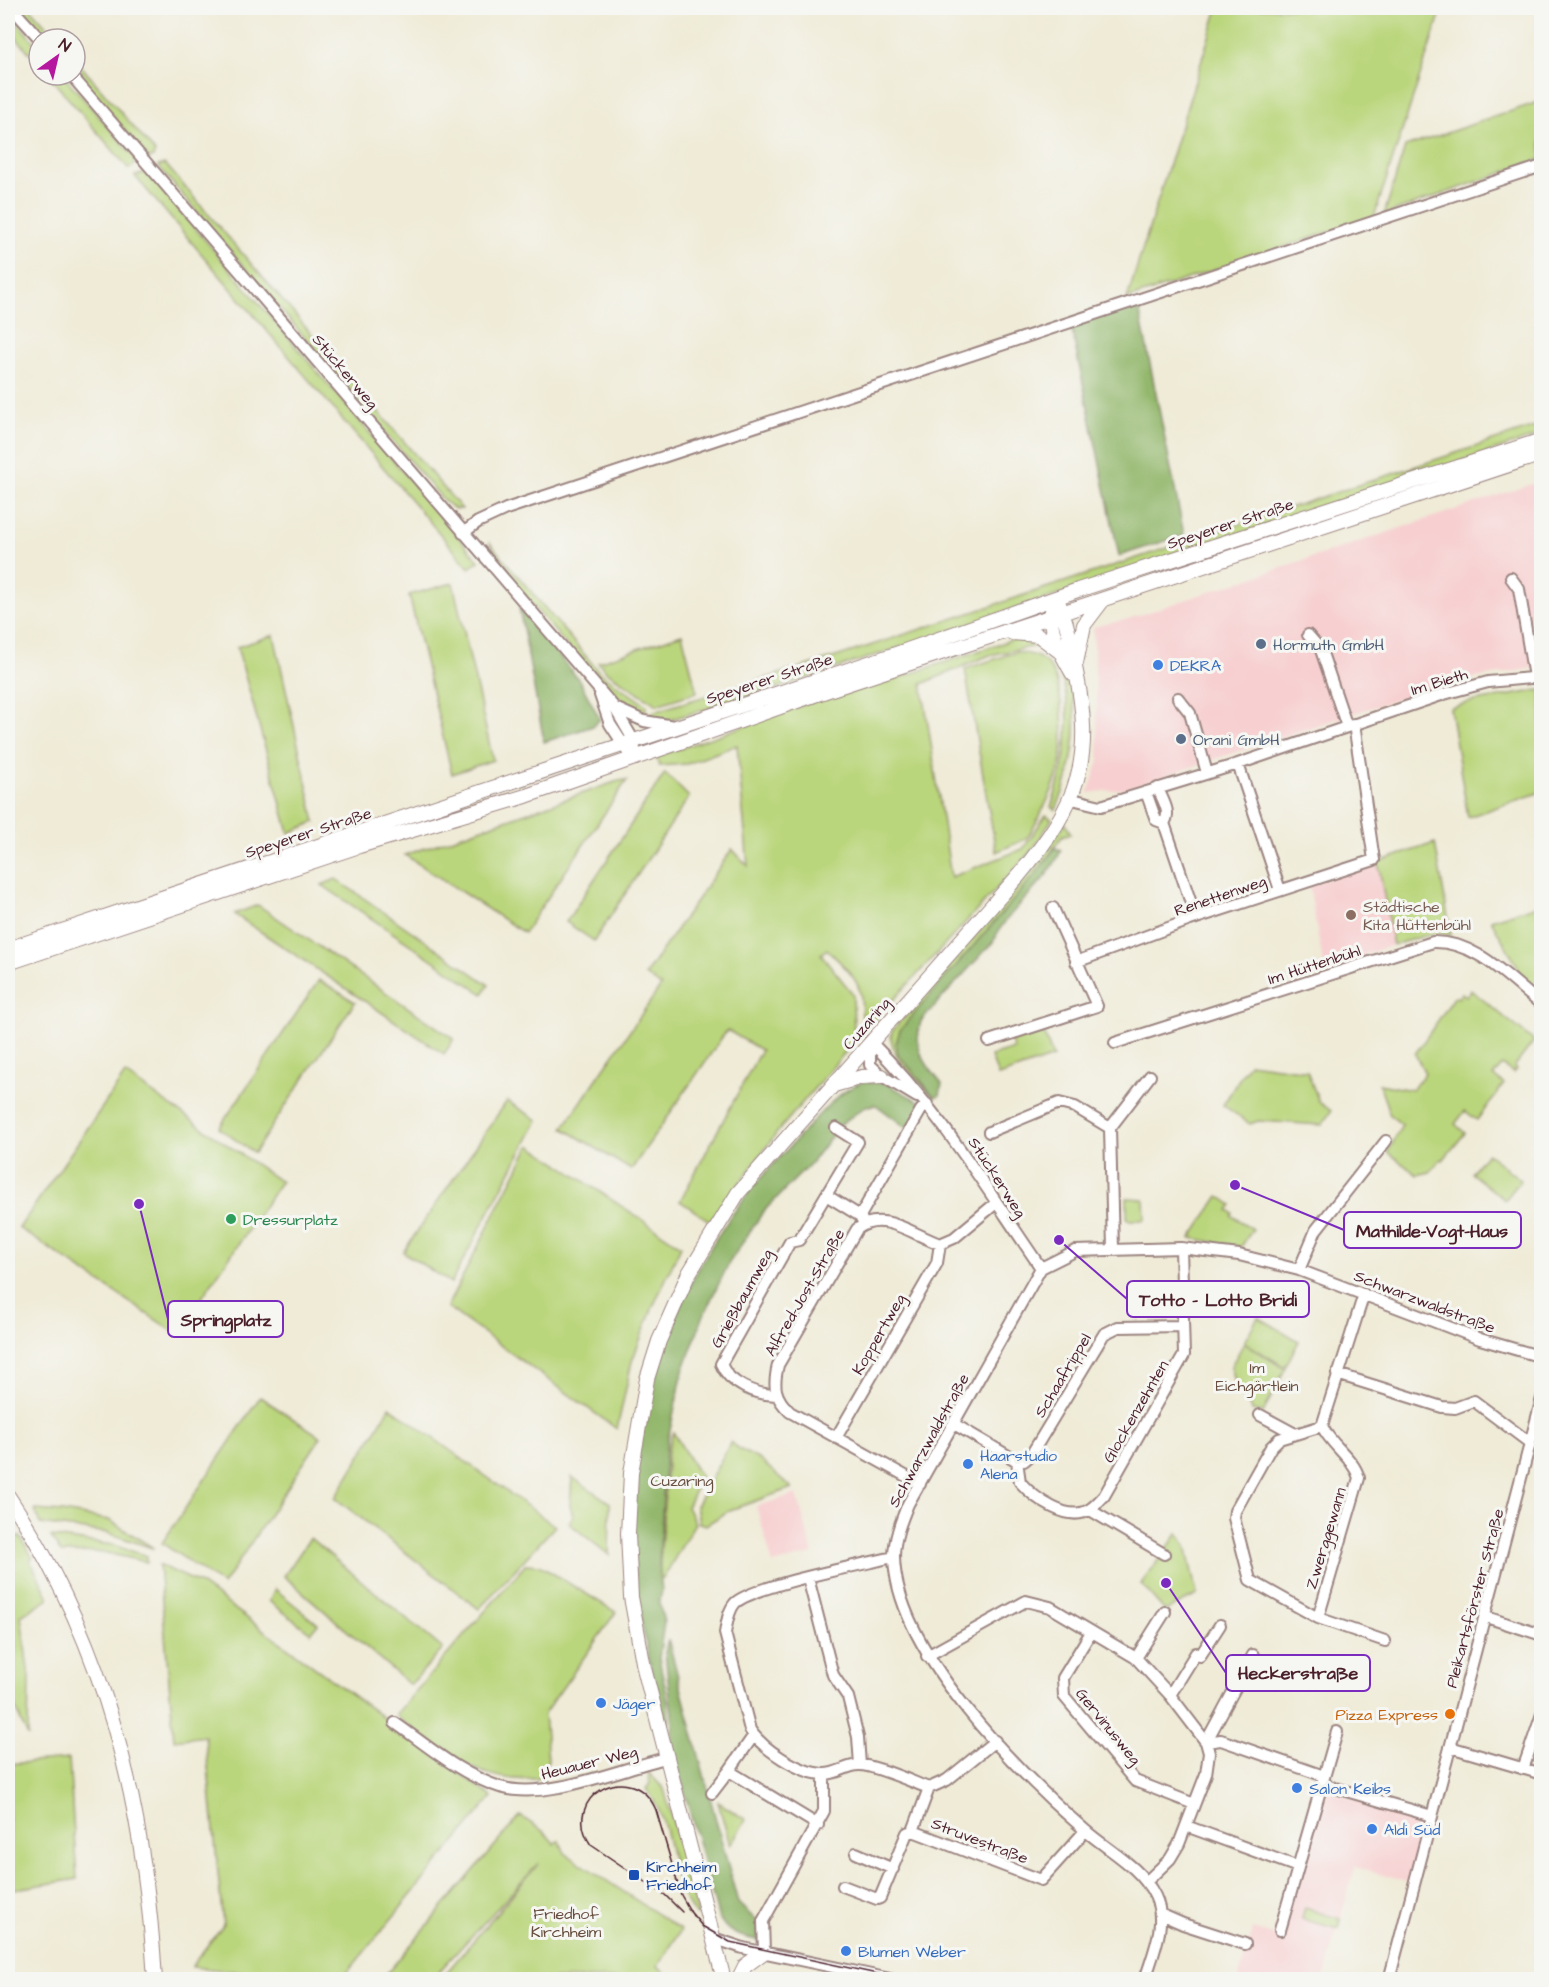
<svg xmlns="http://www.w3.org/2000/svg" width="1549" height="1987" viewBox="0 0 1549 1987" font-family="'Architects Daughter',sans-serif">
	<rect width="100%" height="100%" fill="#f6f6f2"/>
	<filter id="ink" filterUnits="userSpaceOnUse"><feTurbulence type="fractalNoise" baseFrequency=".0167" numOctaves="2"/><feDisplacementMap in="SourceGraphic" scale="12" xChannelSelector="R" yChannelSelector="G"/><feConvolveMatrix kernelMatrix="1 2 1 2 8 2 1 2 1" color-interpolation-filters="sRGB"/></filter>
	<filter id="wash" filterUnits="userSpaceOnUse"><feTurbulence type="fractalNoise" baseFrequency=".008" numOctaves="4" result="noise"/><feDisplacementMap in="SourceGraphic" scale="24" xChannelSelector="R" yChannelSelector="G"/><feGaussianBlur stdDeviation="1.35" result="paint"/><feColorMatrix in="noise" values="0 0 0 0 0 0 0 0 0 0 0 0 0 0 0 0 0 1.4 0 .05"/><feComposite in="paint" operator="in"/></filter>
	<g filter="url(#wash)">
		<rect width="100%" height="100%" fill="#efebd7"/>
		<path fill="#f7cfd0" d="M1541,481V667L1446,683L1128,788L1088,793L1099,761L1093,627L1128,619Z
			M1378,862L1393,945L1324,969L1309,885Z
			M797,1494L813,1554L773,1564L756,1506Z
			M1323,1789L1427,1819L1410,1883L1355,1867L1324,1979L1238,1980L1253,1929L1280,1937Z"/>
		<path fill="#bad67c" stroke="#827a54" stroke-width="1.5" d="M19,8H30L58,39H46Z
			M1218,8L1442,9L1374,217L1127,299Z
			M8,11L39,48V64L8,28Z
			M75,59L155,152L153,157L149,159L75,72Z
			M48,75H63L135,158L134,165L129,169Z
			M1541,101V159L1384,215L1405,147Z
			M164,164L167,166L462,509H455L445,502L158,166Z
			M147,172L479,561L469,568L135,176Z
			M1541,425V435L783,686L669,720L648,718L653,712L839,656Z
			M490,543L600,673L647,706L644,713C603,699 524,592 492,556Z
			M453,583L493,760L452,774L409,595Z
			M682,634L697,692L657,705L607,672L598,662Z
			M274,635L315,822L289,833L237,647Z
			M1014,639H1039L1035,646L990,655L922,684L951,877L1023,849L1046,815L1052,819L1035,846L1018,866L871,1024L864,1026C860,1014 863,1003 860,992C857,976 837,960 827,949L821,954L853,994L854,1034L848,1049L779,1130L711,1222L680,1201L761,1050L727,1030L631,1170L563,1128L661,986L645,975L732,849L748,866L737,745L687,764L659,766L656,757L815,701L889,681Z
			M1045,643C1089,684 1078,759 1056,810L1051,807C1066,765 1084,680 1040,649Z
			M1016,652C1028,653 1042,656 1049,666C1064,685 1065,743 1060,766C1054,790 1042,812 1030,834L1026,839L996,852L965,669Z
			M1541,690V792L1468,817L1450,708L1470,702Z
			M665,773L689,797L594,941L566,922Z
			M627,780L524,933L405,855L618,781Z
			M1065,823L1071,834L1063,835L1035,875L900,1030L898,1054L934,1098C918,1081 886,1056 892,1031L1036,867Z
			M1435,843L1451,935L1435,933L1393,945L1378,862Z
			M336,879L489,985L483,994L322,885Z
			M1541,904H1542L1541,995L1518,977V967L1491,920Z
			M258,905L454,1039L444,1054L234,914Z
			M319,980L355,1002L254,1153L219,1128Z
			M1471,990L1534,1041L1514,1067L1516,1069L1513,1073L1502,1065L1493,1076L1504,1084L1477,1120L1465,1111L1455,1124L1465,1133L1443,1160L1441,1159L1430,1172L1417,1175L1388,1152L1402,1125L1390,1115L1379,1084L1412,1090L1425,1073L1415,1054L1455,996L1458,998L1462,993L1466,996Z
			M1042,1029L1053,1057L998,1076L991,1056L1014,1049L1010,1039Z
			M1249,1063L1307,1071L1319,1102L1331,1111L1322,1125L1258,1121L1250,1124L1223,1105Z
			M125,1074L281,1182L177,1334L19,1228Z
			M507,1101L538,1120L451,1283L403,1252Z
			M530,1145L681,1246L652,1309L632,1361L617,1429L447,1307Z
			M1487,1153L1521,1180L1505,1200L1471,1173Z
			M1219,1196L1232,1205L1228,1210L1233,1213L1232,1216L1253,1229L1241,1247L1191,1238Z
			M1127,1198L1144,1199L1145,1220H1127Z
			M1258,1317L1299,1341L1285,1367L1244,1342Z
			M1244,1343L1285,1369L1263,1413L1252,1411L1235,1382L1231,1366Z
			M260,1397L321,1437L223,1585L162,1543Z
			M390,1407L555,1526L479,1609L335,1498Z
			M673,1432L701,1478L687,1507L695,1523L663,1579L659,1578L668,1449Z
			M731,1442L739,1449L760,1460L792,1488L730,1510L706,1525L699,1523L696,1506Z
			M572,1477L610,1503L609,1555L569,1523L573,1516L570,1506Z
			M35,1510L62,1512L109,1520L155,1549L108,1533L40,1524Z
			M1178,1533L1186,1546L1197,1595L1165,1611L1141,1584Z
			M20,1536L33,1558L30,1560L49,1598L21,1616L29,1677L28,1737L15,1707L8,1677V1538Z
			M51,1537L113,1545L147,1556V1562L102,1552L61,1553Z
			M310,1538L443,1649L410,1685L284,1576Z
			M526,1564L539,1565L616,1612L544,1714L548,1760L542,1770V1778C481,1787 445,1752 398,1718L396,1714Z
			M159,1565L199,1583L492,1797L342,1979H311L191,1967L223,1925L205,1736L174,1740Z
			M275,1589L318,1624L311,1633L269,1601Z
			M69,1759L77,1879L8,1890V1764Z
			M648,1772L664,1789L698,1914L696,1915C665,1881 676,1824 646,1789L650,1783Z
			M718,1802L746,1820L730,1845Z
			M520,1816L543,1831L555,1844L559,1840L565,1853L681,1930L658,1966L671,1978L680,1979H441L539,1863L432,1979H382Z
			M1305,1908L1340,1919L1338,1929L1302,1919Z"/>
		<path fill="#93b76c" stroke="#6e6b4c" stroke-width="1.5" d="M1138,303L1184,535L1119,556L1071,326Z
			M519,607L579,680L600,719L593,726L544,742Z
			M1055,848L1061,850C1047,886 1008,907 993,942L921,1021C912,1048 925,1064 942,1084L940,1095L935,1097L898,1054L896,1043L900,1030L1035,875Z
			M863,1082L887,1084L924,1104L907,1128L876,1105L866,1106L840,1125L811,1163L763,1212L729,1263L705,1312L683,1371L666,1448L659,1564L662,1591L659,1603L664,1622L659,1658L667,1696L669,1722L666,1725C652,1676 640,1626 635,1574C621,1423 676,1263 783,1154C804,1133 834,1091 863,1082Z
			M668,1639L738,1903L757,1921L759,1940C740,1937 726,1934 718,1915L671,1742L673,1723L665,1653Z"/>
	</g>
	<g filter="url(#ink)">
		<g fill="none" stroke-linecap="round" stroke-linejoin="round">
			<defs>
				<path id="minor" d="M12,8L40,39
					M71,75L614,707L634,741L636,759
					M463,533L478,522L506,509L1542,166
					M1511,578L1519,589L1534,677
					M1308,635L1321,650L1347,727
					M600,695L610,724L627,750
					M1178,698L1190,713L1207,773
					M615,708L644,721L674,726
					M1238,764L1280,890
					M1158,788C1162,800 1172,812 1164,823L1196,918
					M1146,792L1156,820L1164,823
					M1072,799L1101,806L1238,764L1444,694L1488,682L1542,677
					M1076,962L1190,920L1374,860L1354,724
					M870,1041C939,1109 987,1190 1041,1268
					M989,1041L1097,1006L1053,908
					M870,1043V1065L882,1076L917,1097
					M1115,1043L1433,942C1477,941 1509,979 1542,1005
					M1110,1128L1150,1076
					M989,1132L1059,1103L1075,1107L1110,1128L1113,1249
					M826,1195L860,1216L862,1220
					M860,1216L921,1110L927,1104
					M1299,1270L1316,1230L1386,1141
					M1364,1294L1322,1426C1331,1446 1353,1457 1359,1478L1318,1618L1385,1641
					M1337,1374L1442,1407L1455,1408L1474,1401L1530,1443
					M776,1395C756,1395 729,1384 721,1364L790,1242L799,1240L858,1142L836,1128
					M1260,1415L1295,1434
					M954,1424L1017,1461L1020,1482C1034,1498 1069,1524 1090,1509C1095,1506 1100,1500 1104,1496L1184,1355L1181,1248
					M836,1438L937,1263L940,1244
					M1017,1461H1024L1031,1455L1104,1334L1118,1327L1183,1326
					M920,1484L790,1412C774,1397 773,1386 778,1365L857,1229C883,1209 913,1235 940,1244L954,1238L996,1203
					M1090,1510L1164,1554
					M894,1557C864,1564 752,1586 735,1603C728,1611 727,1623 725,1633L750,1730C763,1749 799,1773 823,1774C836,1775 847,1765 859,1765C872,1764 915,1783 929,1788L947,1780L995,1741
					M808,1578L833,1675L848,1697L858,1737L860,1765
					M1486,1617L1542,1635
					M1318,1618L1250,1580L1234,1518L1235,1511L1271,1447L1279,1439L1322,1426
					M1091,1632L1063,1678L1064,1696L1135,1781L1194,1804
					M1253,1655L1206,1742L1221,1740L1324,1776
					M927,1656L1026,1601L1050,1607L1136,1658L1170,1695L1206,1742L1209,1753L1206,1774L1179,1844L1170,1859L1146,1882
					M1136,1658L1165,1612
					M1170,1695L1196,1653L1200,1656L1220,1625
					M395,1723C428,1746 461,1775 500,1787C546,1801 619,1769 666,1758
					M754,1735L729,1771L818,1825
					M1450,1747L1542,1774
					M1523,1769L1542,1714
					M1322,1784L1432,1816
					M712,1793L729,1771
					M1186,1826L1298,1867
					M913,1831L1041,1880L1085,1831
					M856,1853L893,1869
					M843,1886L877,1899L880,1898L907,1833L913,1831L929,1788
					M1160,1914L1183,1924L1245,1944
					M1280,1930L1337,1732
					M713,1938L743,1948L895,1980
					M764,1952L763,1921L824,1811V1774
					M1145,1980C1153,1953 1168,1923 1155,1896C1141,1867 1109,1851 1086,1831C1018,1772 896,1651 894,1557C894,1539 901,1521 908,1504L1041,1268L1075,1251L1181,1248L1239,1255L1299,1270L1480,1339L1542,1357
					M1389,1980L1542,1398"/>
				<path id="major" d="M1052,611C1047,630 1063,657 1073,674
					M1012,633L1038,635L1059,651
					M1076,663L1084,625L1103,600
					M8,949L896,654L1078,590L1542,440
					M8,963L359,846L526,796L829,690L1542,454
					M834,1085L862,1077L882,1076
					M8,1496C106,1643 145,1806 155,1980
					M724,1980L644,1668L631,1597L628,1534L631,1473L647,1379L659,1341L688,1275L738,1193L1019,875C1079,803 1095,760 1075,667C1071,646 1068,624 1059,604
					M738,1980L745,1966L764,1952"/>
			</defs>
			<use href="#minor" stroke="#9c8581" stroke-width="14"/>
			<use href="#major" stroke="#9c8581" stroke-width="16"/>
			<use href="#minor" stroke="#fff" stroke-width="10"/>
			<use href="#major" stroke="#fff" stroke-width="14"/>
			<path stroke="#4a1f2b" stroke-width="1.5" d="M688,1909L702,1926L730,1942L905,1980
				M682,1912L665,1895L591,1845C558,1796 633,1756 656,1810L681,1895L693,1916"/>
		</g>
	</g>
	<g fill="#5c6f8a" stroke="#f6f6f2" stroke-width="2">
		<circle cx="1261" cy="644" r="6"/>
		<circle cx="1181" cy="739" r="6"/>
	</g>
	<g fill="#3f7fe0" stroke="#f6f6f2" stroke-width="2">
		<circle cx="1158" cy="665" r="6"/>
		<circle cx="968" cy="1464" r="6"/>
		<circle cx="601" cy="1703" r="6"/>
		<circle cx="1297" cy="1788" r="6"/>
		<circle cx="1372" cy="1829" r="6"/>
		<circle cx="846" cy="1951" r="6"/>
	</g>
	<circle fill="#8d6e63" stroke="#f6f6f2" stroke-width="2" cx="1351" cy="915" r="6"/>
	<circle fill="#2e9e5b" stroke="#f6f6f2" stroke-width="2" cx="231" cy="1219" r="6"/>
	<circle fill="#e8710a" stroke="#f6f6f2" stroke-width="2" cx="1450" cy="1714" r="6"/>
	<rect fill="#1a4fb4" stroke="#f6f6f2" stroke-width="2" x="628" y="1869" width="12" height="12" rx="3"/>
	<g text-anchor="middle" stroke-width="6" stroke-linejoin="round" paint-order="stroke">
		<g font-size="16" fill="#4a1f2b" stroke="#f6f6f2">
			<text transform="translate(346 371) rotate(50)" y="6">Stückerweg</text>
			<text transform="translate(1230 523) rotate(-18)" y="6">Speyerer Straße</text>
			<text transform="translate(769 678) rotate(-18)" y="6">Speyerer Straße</text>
			<text transform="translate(1439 681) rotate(-17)" y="6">Im Bieth</text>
			<text transform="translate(308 832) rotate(-18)" y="6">Speyerer Straße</text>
			<text transform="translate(1220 895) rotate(-19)" y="6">Renettenweg</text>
			<text transform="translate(1314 964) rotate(-18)" y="6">Im Hüttenbühl</text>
			<text transform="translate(866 1023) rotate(-49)" y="6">Cuzaring</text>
			<text transform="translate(998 1177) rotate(57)" y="6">Stückerweg</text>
			<text transform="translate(804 1292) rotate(-60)" y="6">Alfred-Jost-Straße</text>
			<text transform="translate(741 1298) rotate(-61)" y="6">Grießbaumweg</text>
			<text transform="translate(1425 1301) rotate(21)" y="6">Schwarzwaldstraße</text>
			<text transform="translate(878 1334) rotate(-60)" y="6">Koppertweg</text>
			<text transform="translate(1062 1375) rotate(-59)" y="6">Schaafrippel</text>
			<text transform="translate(1135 1411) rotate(-60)" y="6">Glockenzehnten</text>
			<text transform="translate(928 1440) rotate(-61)" y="6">Schwarzwaldstraße</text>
			<text transform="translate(1325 1538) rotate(-73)" y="6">Zwerggewann</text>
			<text transform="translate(1474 1598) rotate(-75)" y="6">Pleikartsförster Straße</text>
			<text transform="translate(1109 1726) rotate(51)" y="6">Gervinusweg</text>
			<text transform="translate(589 1762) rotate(-14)" y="6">Heuauer Weg</text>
			<text transform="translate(980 1840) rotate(21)" y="6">Struvestraße</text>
		</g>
		<g font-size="16" fill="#4e5e75" stroke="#f6f6f2" text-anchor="start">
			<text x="1273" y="650">Hormuth GmbH</text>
			<text x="1193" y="745">Orani GmbH</text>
		</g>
		<g font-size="16" fill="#366cbe" stroke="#f6f6f2" text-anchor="start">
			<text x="1170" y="671">DEKRA</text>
			<text x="980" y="1461">Haarstudio<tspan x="980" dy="18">Alena</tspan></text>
			<text x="613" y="1709">Jäger</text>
			<text x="1309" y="1794">Salon Keibs</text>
			<text x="1384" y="1835">Aldi Süd</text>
			<text x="858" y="1957">Blumen Weber</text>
		</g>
		<g font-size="16" fill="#785e54" stroke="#f6f6f2" text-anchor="start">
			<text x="1363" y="912">Städtische<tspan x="1363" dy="18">Kita Hüttenbühl</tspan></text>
		</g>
		<g font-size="16" fill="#27864d" stroke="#f6f6f2" text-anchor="start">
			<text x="243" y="1225">Dressurplatz</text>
		</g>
		<g font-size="16" fill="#664d3f" stroke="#f6f6f2">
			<text x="1257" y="1373">Im<tspan x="1257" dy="18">Eichgärtlein</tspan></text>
			<text x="682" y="1486">Cuzaring</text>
			<text x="566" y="1919">Friedhof<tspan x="566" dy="18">Kirchheim</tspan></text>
		</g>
		<g font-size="16" fill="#c56008" stroke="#f6f6f2" text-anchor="end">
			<text x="1438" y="1720">Pizza Express</text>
		</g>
		<g font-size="16" fill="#164399" stroke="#f6f6f2" text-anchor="start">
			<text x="646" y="1872">Kirchheim<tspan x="646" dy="18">Friedhof</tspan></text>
		</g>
	</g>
	<path fill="none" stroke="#7b2cbf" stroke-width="2" d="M1235 1185L1344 1230M1059 1240L1127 1299M139 1204L168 1319M1166 1583L1226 1673"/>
	<g fill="#7b2cbf" stroke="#f6f6f2" stroke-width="2">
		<circle cx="1235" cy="1185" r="6"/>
		<circle cx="1059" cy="1240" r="6"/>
		<circle cx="139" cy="1204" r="6"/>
		<circle cx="1166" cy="1583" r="6"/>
	</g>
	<g fill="#f6f6f2" stroke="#7b2cbf" stroke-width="2">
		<rect x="1344" y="1212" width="177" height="36" rx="6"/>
		<rect x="1127" y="1281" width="182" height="36" rx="6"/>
		<rect x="168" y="1301" width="115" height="36" rx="6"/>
		<rect x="1226" y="1655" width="144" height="36" rx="6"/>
	</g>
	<g font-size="18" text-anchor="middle" font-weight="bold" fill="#4a1f2b">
		<text x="1432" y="1237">Mathilde-Vogt-Haus</text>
		<text x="1218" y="1306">Totto - Lotto Bridi</text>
		<text x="226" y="1326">Springplatz</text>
		<text x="1298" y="1679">Heckerstraße</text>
	</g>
	<rect width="1549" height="1987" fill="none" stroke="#f6f6f2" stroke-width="30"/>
	<g transform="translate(57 57) rotate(34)"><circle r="28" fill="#f6f6f2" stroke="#b1a0a2" stroke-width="1.5"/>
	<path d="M0-4.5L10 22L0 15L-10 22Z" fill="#b5179e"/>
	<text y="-9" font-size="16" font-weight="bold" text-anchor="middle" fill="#4a1f2b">N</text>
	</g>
</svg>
